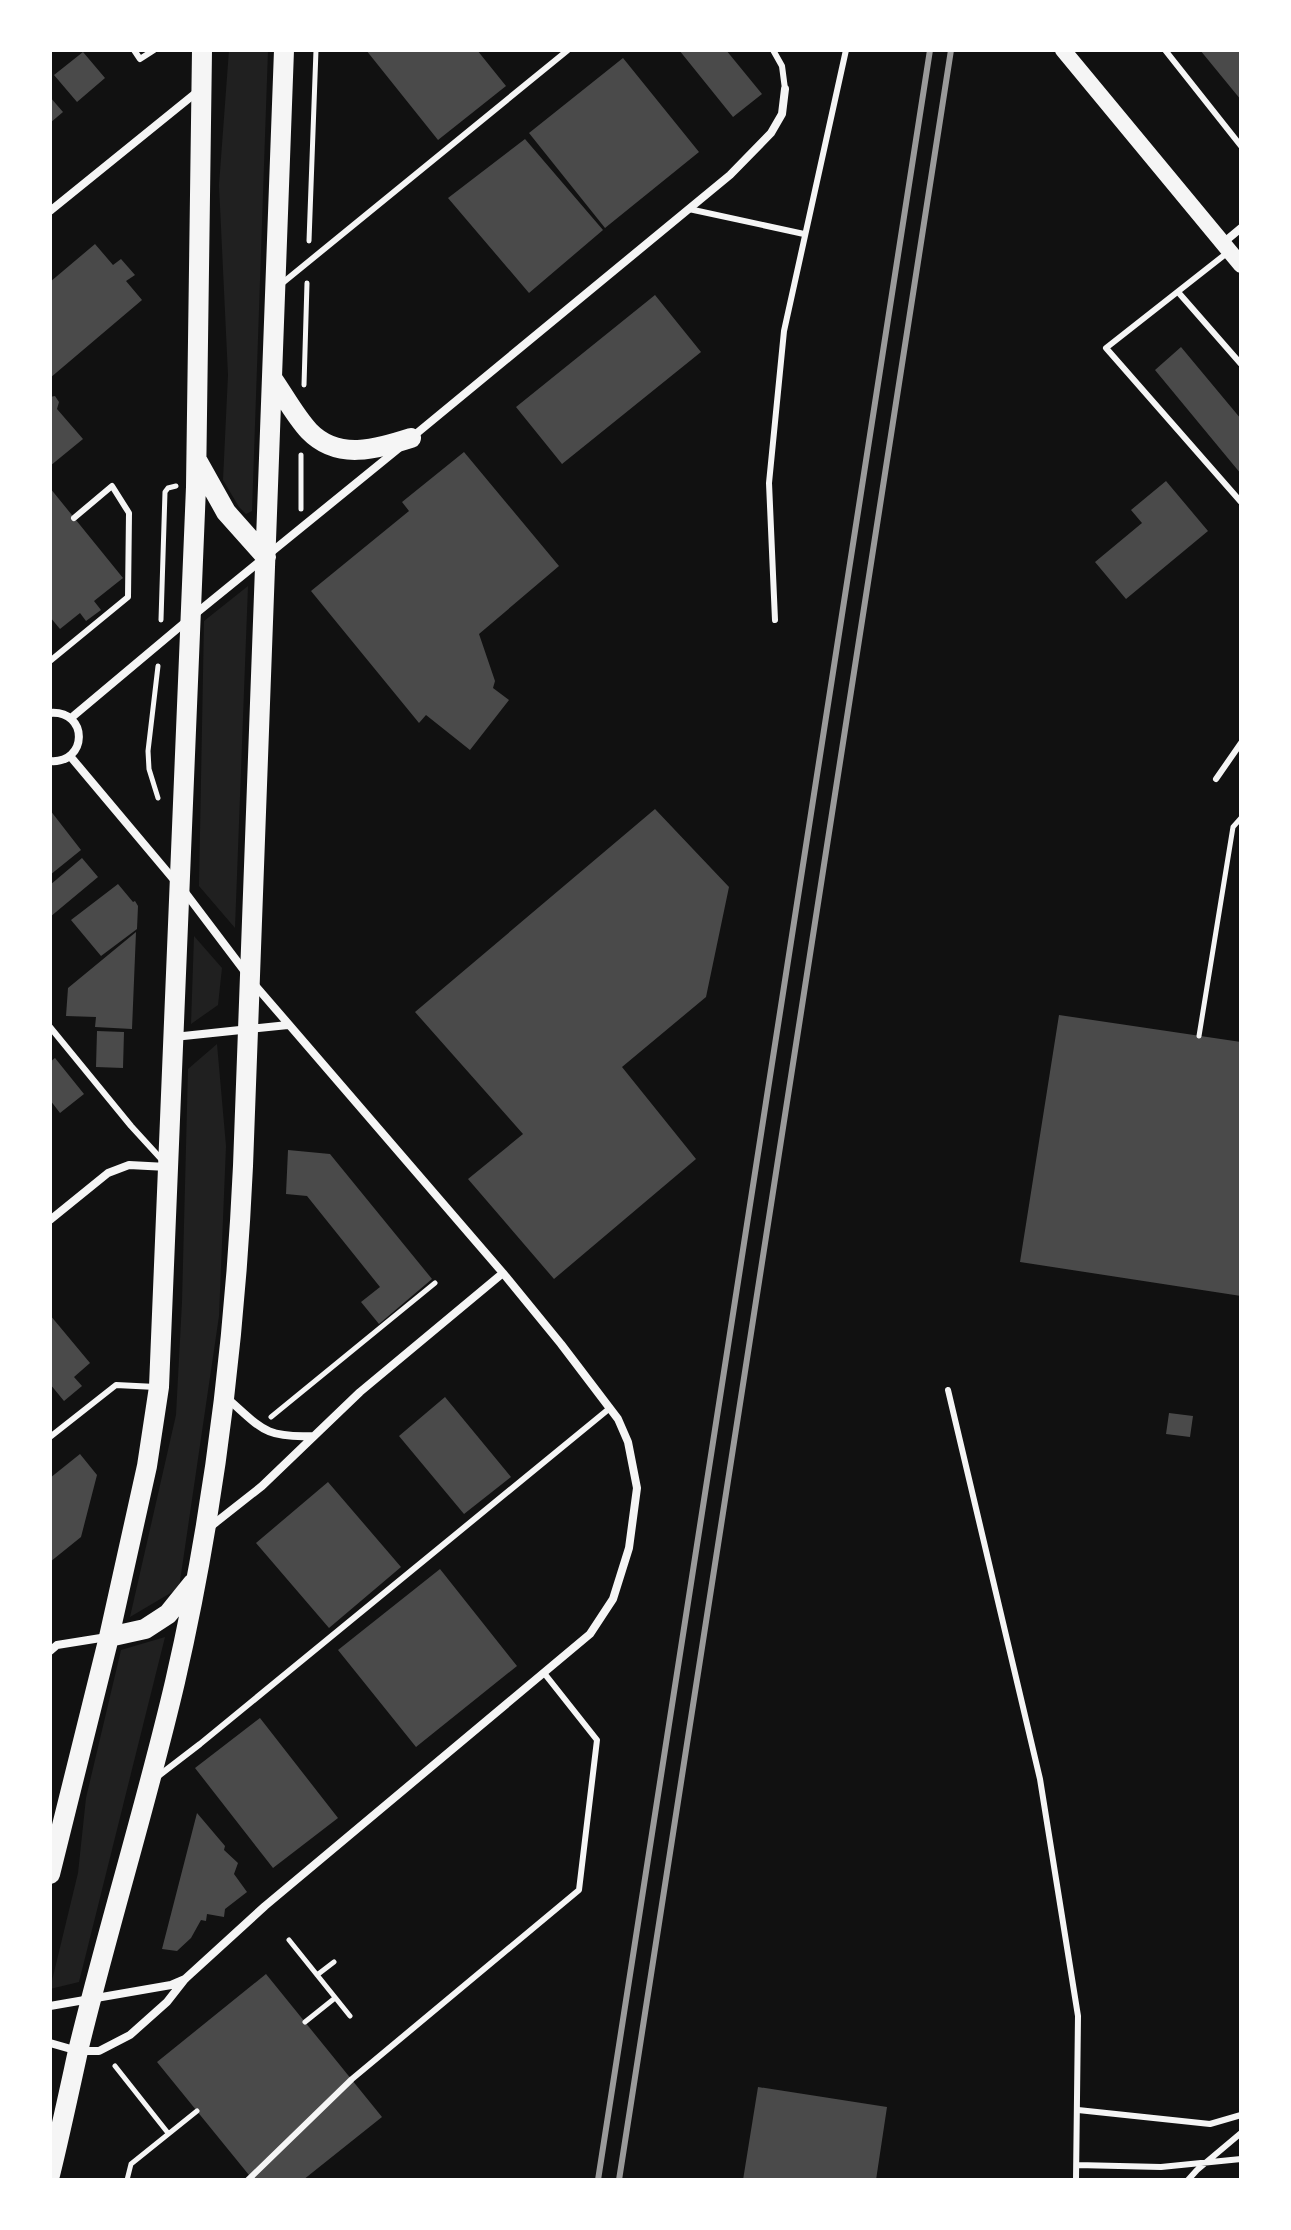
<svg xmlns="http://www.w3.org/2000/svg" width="1291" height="2230" viewBox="0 0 1291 2230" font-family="Commissioner,sans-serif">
	<rect width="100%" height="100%" fill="#111"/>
	<path fill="#202020" d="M229,50H268L252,511L246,514L239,507L223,480L228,375L219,185Z
		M248,586L235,928L199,886L204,621Z
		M194,936L222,968L218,1005L191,1024Z
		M217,1044L226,1146L219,1316L179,1588L130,1617L176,1415L182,1302L188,1069Z
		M165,1637L79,1982L50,1989L78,1873L86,1798L121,1650Z"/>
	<path fill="#4a4a4a" d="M366,50H477L506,86L438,140Z
		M679,50H726L762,94L733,117Z
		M1200,50H1241V100Z
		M83,52L105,78L77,102L54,75Z
		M623,58L699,152L605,228L529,133Z
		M50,97L63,112L50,123Z
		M525,139L603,230L529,293L448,198Z
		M95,244L113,265L121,259L135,275L126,281L142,300L50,378V282Z
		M655,295L701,352L562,464L516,407Z
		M1181,347L1241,419V474L1155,370Z
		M55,396L59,402L57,409L83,439L50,466V397Z
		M464,452L559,566L479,634L495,681L493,688L509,700L470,750L426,715L419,723L311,591L409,511L402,502Z
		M1166,481L1208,531L1126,599L1095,562L1142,523L1131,510Z
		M50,488L123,578L94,601L101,610L86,621L80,613L60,629L50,617Z
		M655,809L729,887L706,997L622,1067L696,1159L554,1279L468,1179L523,1134L415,1012Z
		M50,810L81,850L50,875Z
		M82,858L98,877L50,917V885Z
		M118,884L133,902L135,901L138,906L137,929L101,956L71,920Z
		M136,932L132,1029L95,1027L96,1017L66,1016L68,988Z
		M1059,1015L1241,1042V1296L1020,1262Z
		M97,1031L124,1032L123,1068L96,1067Z
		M55,1058L84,1094L60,1113L50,1100V1062Z
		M288,1150L330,1154L432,1279L379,1324L361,1302L380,1287L307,1196L286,1194Z
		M50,1315L90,1363L74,1377L82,1386L64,1401L50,1384Z
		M445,1397L511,1477L464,1514L399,1436Z
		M1169,1413L1193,1416L1190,1437L1166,1434Z
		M80,1454L97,1475L81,1537L50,1562V1478Z
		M328,1482L401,1567L329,1628L256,1543Z
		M440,1569L517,1666L416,1747L338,1650Z
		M260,1718L338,1818L273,1868L195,1768Z
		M197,1813L225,1846L224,1850L238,1863L234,1874L247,1892L225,1909L224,1917L207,1914L206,1921L201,1920L191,1938L177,1951L162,1949Z
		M266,1974L382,2117L303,2180H253L157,2062Z
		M758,2087L887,2107L876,2180H743Z"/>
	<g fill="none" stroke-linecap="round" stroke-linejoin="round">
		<path stroke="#f5f5f5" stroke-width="5" d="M309,241L316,50
			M304,385L307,283
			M301,509V455
			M161,620L165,492L168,488L176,486
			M158,798L149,769L148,751L158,666
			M1199,1036L1233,827L1241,818
			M271,1417L435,1283
			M289,1940L350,2016
			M317,1975L334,1962
			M305,2022L335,1998
			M115,2066L168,2133
			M127,2180L131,2164L197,2111"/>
		<path stroke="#f5f5f5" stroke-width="6" d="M134,50L140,59L154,50
			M773,50L782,66L785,89
			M1165,50L1241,146
			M689,209L804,234
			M1227,253L1106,348L1241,502
			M280,285L568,50
			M1178,292L1241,364
			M775,620L769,483L784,331L846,50
			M50,661L128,597L129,513L112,486L74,518
			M1216,779L1241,743
			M50,1027L131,1126L163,1161
			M948,1390L1040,1779L1078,2016L1076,2180
			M50,1437L116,1385L156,1387
			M157,1777L200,1744L610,1408
			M1078,2110L1210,2124L1241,2115
			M1077,2165L1161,2167L1241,2159
			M248,2180L352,2079L579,1890L597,1740L544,1673
			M1188,2180L1197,2170L1241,2133"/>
		<path stroke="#f5f5f5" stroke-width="8" d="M50,211L197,92
			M1223,243L1241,228
			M411,438L730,175L771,133L782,114L785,89
			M50,713C89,710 88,764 50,761
			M71,718L189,619L398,449
			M70,756L175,881
			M184,891L246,973
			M174,1037L288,1025
			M50,1220L108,1173L129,1165L167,1167
			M228,1399C262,1429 265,1438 313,1436
			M210,1527L262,1486L360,1392L503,1273
			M50,1651L57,1645L107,1637
			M50,2006L171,1985L185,1979
			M50,2043L78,2051H99L130,2035L167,2002L185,1979L265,1906L590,1634L613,1599L629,1548L637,1488L628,1442L618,1419L561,1344L503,1273L254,984"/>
		<path stroke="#f5f5f5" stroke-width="16" d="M1063,50L1241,265"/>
		<path stroke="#f5f5f5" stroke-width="20" d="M272,378C284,395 295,416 309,431C338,461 376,449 411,438
			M198,462L226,512L266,557
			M109,1637L145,1629L168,1614L193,1583
			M50,1874L109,1637L147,1466L159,1387L196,487L202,50
			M50,2175C60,2134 69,2092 78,2051C108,1927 146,1806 175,1682C214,1513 235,1340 243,1166L284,50"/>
		<path stroke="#9a9a9a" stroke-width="6" d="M598,2180L930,50
			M619,2180L951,50"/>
	</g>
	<rect width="1291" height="2230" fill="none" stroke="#ffffff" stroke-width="104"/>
</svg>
